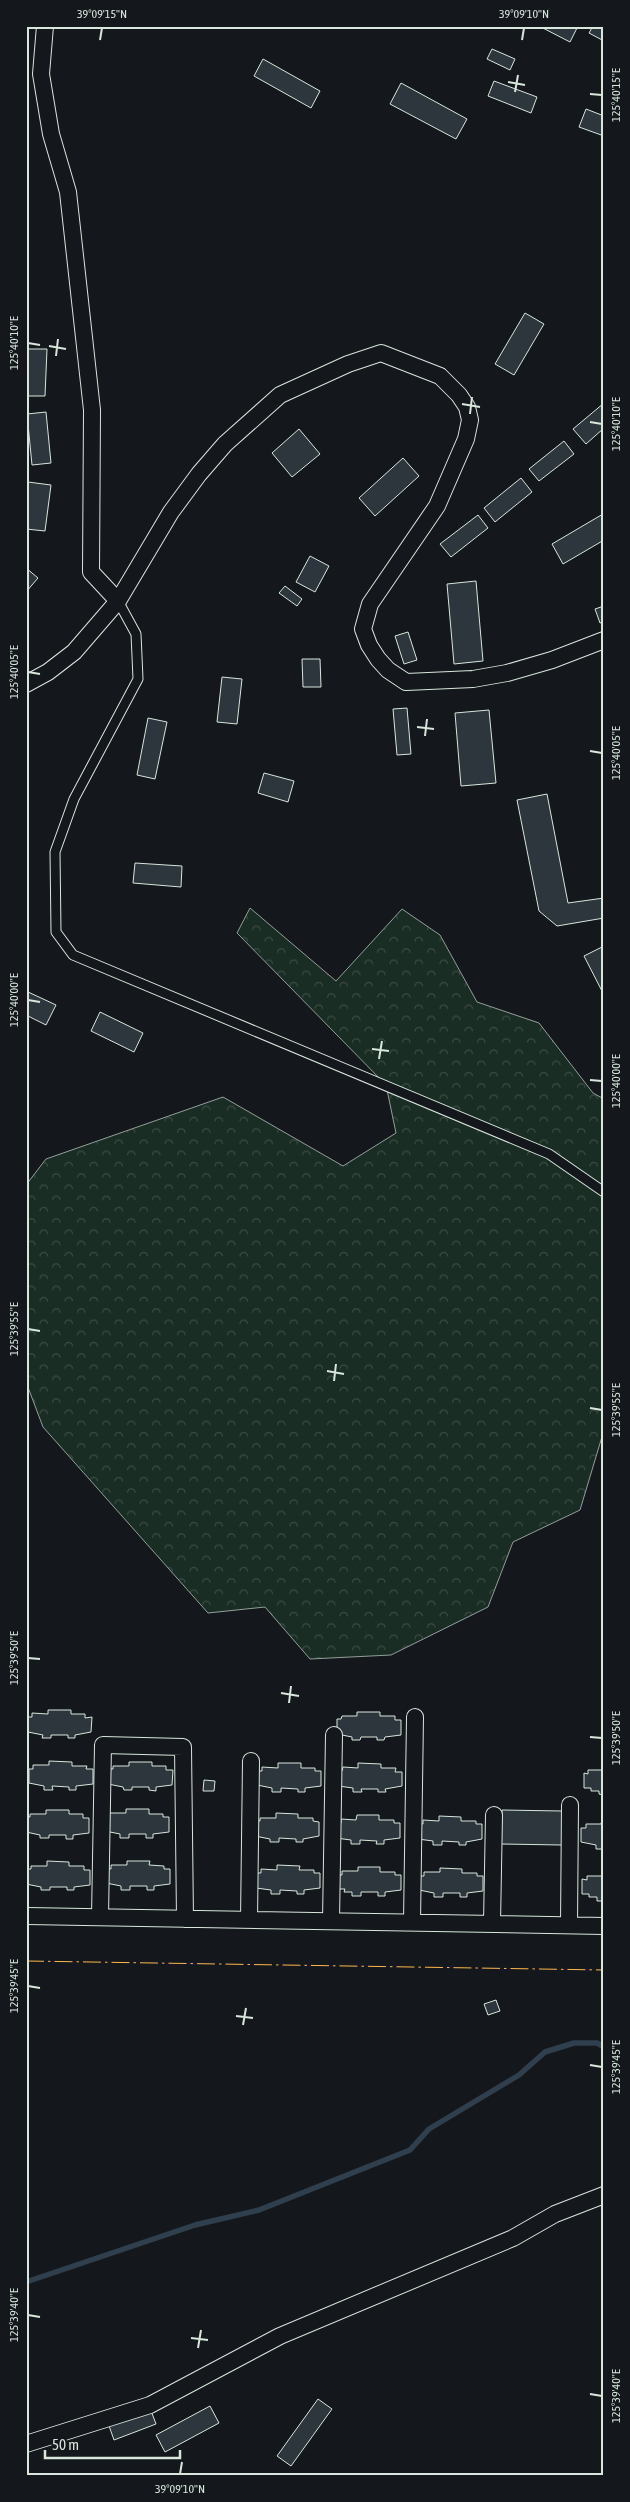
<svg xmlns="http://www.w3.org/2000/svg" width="630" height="2502" viewBox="0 0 630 2502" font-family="'Asap Condensed',sans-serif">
	<defs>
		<pattern id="forest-crowns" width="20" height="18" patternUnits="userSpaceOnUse" patternTransform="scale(1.25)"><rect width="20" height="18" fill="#1a2d24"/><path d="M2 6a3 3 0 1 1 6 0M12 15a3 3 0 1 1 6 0" fill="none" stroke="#3b4b43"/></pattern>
	</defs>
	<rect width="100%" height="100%" fill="#14181c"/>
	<path fill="url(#forest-crowns)" stroke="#939e99" d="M250,908L336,981L402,909L440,935L477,1002L539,1023L593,1093L604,1099V1430L580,1510L513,1542L488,1607L391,1655L310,1659L265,1607L208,1613L43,1427L26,1382V1185L46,1159L223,1097L343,1166L396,1133L386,1085L237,933Z"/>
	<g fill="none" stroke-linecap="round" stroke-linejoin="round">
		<path stroke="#2f3f4d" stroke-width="5.5" d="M26,2282L195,2225L259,2210L410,2150L429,2129L519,2075L545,2052L574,2043H597L604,2047"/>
	</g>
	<path fill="#2c363c" stroke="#d8e6dc" d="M539,26H578L570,42Z
		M593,26H604V41L589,33Z
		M492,49L515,59L510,70L487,59Z
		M263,59L320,91L311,108L254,76Z
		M494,81L537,97L531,113L488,96Z
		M401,83L467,119L456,139L390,104Z
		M586,109L604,116V136L579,127Z
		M525,313L544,324L514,375L495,364Z
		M26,349H47L45,396H26Z
		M604,403V428L586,444L573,429Z
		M46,412L51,463L32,465L27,414Z
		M299,429L320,454L292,477L272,453Z
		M564,441L574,454L539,481L529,469Z
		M403,458L419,476L375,516L359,498Z
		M521,478L532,492L495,522L484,508Z
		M28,482L51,485L45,531L26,529Z
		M603,514L604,540L563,564L552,544Z
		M478,515L488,528L451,557L440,544Z
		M310,556L329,566L315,592L296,582Z
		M26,568L38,578L26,592Z
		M476,581L483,661L454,664L447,584Z
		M285,586L302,599L297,606L279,593Z
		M604,606V622L600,623L595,609Z
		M408,632L417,660L404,664L395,636Z
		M302,659H320L321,687H303Z
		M222,677L242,679L237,724L217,722Z
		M407,708L411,754L397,755L393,709Z
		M489,710L496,783L461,786L455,713Z
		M148,718L167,722L155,779L137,775Z
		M264,773L294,781L288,802L258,793Z
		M547,794L568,903L604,898V918L557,926L539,911L517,800Z
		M135,863L182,866L181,887L133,883Z
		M602,947L604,952V995L584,956Z
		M26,991L56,1005L46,1025L26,1015Z
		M100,1012L143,1033L134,1052L91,1031Z
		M48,1710H71V1714H85V1718L92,1717L91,1732L75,1735V1738H68V1735H51V1738H42L43,1735L28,1732V1717H32V1713L48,1714Z
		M357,1712H380V1716H395V1720H401V1735L385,1737L384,1740H377V1737H361L360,1740H352V1737L337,1734V1719H341L342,1716H357Z
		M49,1761L72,1762V1766H87L86,1769H93V1784L76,1786V1790H69V1787L52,1786L53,1790H44V1786L29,1783V1769H33V1765H49Z
		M129,1762H152V1766H166V1770H173L172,1785L156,1787V1791L149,1790V1787H132V1790H124L123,1787L108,1784L109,1769H113V1766H129Z
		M278,1763H301V1768H315V1771H321V1786L305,1788V1792H298V1789L281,1788V1792H272V1788L257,1785V1771H262V1767L278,1768Z
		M358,1763L381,1764V1768H396L395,1772H402V1786L385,1789L386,1792H378V1789H361L362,1792H353V1788L338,1786V1771H342L343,1767L358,1768Z
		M588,1770H604V1795L599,1794V1791H591V1788H584V1773L588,1774Z
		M204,1780L215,1781L214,1791H203Z
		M126,1809H149V1814H163V1817H169V1832L153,1834V1838H146V1834H129V1838H120V1834L105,1831L110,1813H126Z
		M46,1810H69V1814H83V1818H89V1833L73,1835V1839H66V1835H49V1838H40V1835L26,1832V1817H30V1814H46Z
		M502,1810L562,1811V1845L501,1844Z
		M276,1813L298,1814V1818H313V1821L319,1822V1836L303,1839V1842H296V1839L279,1838V1842H270V1839L255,1836V1821H260V1818H276Z
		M357,1815H379V1820H394V1823H400V1838L384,1840V1844H376L377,1841L360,1840V1844H351V1840L336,1838V1823H341V1819L356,1820Z
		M439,1816L461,1817V1821H476V1824H482V1839L466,1842V1845H459V1842L442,1841V1845H433V1841L418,1839V1824H423V1820L439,1821Z
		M602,1820H604V1849H596V1845L581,1842V1828H586V1824H601Z
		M47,1861L69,1862V1866H84V1870H90V1885L74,1887V1890H67V1887H50V1890H41V1887L26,1884L27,1869H31V1866H47Z
		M127,1861H150L149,1865L164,1866V1869H170V1884L154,1886V1890H147V1886H130V1890H121V1886L106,1883L107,1868L111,1869V1865H127Z
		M277,1865L300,1866L299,1870H314V1873H320V1888L304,1890V1894H297V1891L280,1890V1894H271V1890L256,1888V1873H261V1869L277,1870Z
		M358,1867H380V1872H395V1875H401V1890L385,1892V1896H378V1892H361V1896H352V1892H344L345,1889H337V1875H342V1871H358Z
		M440,1868L462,1869V1873H477V1876H483V1891L467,1893V1897H460V1893H443V1897H434V1893L419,1890V1876H424V1872H440Z
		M603,1872L604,1901H597V1897H589V1894H582V1879L587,1880V1876H603Z
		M496,2000L500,2011L488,2015L484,2004Z
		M318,2399L332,2409L291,2466L277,2456Z
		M210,2406L219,2423L165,2452L156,2435Z
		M150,2408L156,2424L114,2440L108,2423Z"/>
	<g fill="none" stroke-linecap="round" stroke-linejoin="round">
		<defs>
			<path id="lane" d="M118,601L136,634L138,679L74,799L55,852L56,932L73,955L549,1154L604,1192"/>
			<path id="street" d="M45,26L41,74L51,134L68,192L92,410L91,572L118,601
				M26,684L48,672L74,652L118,601L171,512L199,474L225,444L280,395L348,364L381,353L440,376L459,395L467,407L470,420L466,439L437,506L370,604L363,629L369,645L378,659L388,670L406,682L473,679L507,673L552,660L604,640
				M27,1916L604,1926
				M100,1917L103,1745L183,1747L185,1919
				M249,1920L251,1761
				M331,1921L334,1735
				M412,1922L415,1717
				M492,1923L494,1815
				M569,1924L570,1805
				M26,2444L150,2405L280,2336L513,2238L555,2214L604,2195"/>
		</defs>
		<use href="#lane" stroke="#d8e6dc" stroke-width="11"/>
		<use href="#street" stroke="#d8e6dc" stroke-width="18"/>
		<use href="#lane" stroke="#14181c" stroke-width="9"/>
		<use href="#street" stroke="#14181c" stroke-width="16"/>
		<path stroke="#ffb74d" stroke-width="1" stroke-dasharray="18 4 2.5 4" stroke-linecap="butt" d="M26,1961L604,1970"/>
	</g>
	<path fill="none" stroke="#d8e6dc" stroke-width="2" d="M100,40L102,28M522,40L524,28M508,82L525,85M515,92L518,75M590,94L602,95M28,343L40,345M49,346L66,349M56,356L58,339M462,404L480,407M470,414L472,397M590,422L602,424M28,672L40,674M417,727L434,729M425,736L427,719M590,751L602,753M28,1000L40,1002M372,1049L389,1051M379,1059L382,1041M590,1080L602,1081M28,1329L40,1331M327,1371L344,1374M334,1381L336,1364M590,1408L602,1410M28,1658L40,1659M281,1693L299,1696M289,1703L291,1686M590,1737L602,1738M28,1986L40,1988M236,2016L253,2018M243,2025L246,2008M590,2065L602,2067M28,2315L40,2317M191,2338L208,2340M198,2348L201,2330M590,2394L602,2396M180,2474L182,2462"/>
	<rect width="630" height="2502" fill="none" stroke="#14181c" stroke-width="55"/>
	<path d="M45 2450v8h135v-8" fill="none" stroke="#d8e6dc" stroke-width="2.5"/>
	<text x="52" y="2450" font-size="15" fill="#d8e6dc" stroke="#14181c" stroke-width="4" paint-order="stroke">50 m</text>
	<rect x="28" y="28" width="574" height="2446" fill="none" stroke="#d8e6dc" stroke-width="2"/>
	<g font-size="12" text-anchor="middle" fill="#d8e6dc">
		<text x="102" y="18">39°09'15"N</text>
		<text x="524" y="18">39°09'10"N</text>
		<text transform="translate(616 95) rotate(-90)" y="4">125°40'15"E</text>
		<text transform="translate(14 343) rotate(-90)" y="4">125°40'10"E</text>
		<text transform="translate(616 424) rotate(-90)" y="4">125°40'10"E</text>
		<text transform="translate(14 672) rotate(-90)" y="4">125°40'05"E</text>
		<text transform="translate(616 753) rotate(-90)" y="4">125°40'05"E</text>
		<text transform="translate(14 1000) rotate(-90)" y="4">125°40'00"E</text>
		<text transform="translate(616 1081) rotate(-90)" y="4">125°40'00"E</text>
		<text transform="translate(14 1329) rotate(-90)" y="4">125°39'55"E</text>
		<text transform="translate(616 1410) rotate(-90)" y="4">125°39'55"E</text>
		<text transform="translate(14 1658) rotate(-90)" y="4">125°39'50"E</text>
		<text transform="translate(616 1738) rotate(-90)" y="4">125°39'50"E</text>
		<text transform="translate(14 1986) rotate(-90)" y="4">125°39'45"E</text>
		<text transform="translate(616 2067) rotate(-90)" y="4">125°39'45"E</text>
		<text transform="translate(14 2315) rotate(-90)" y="4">125°39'40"E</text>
		<text transform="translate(616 2396) rotate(-90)" y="4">125°39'40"E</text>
		<text x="180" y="2493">39°09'10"N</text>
	</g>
</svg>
